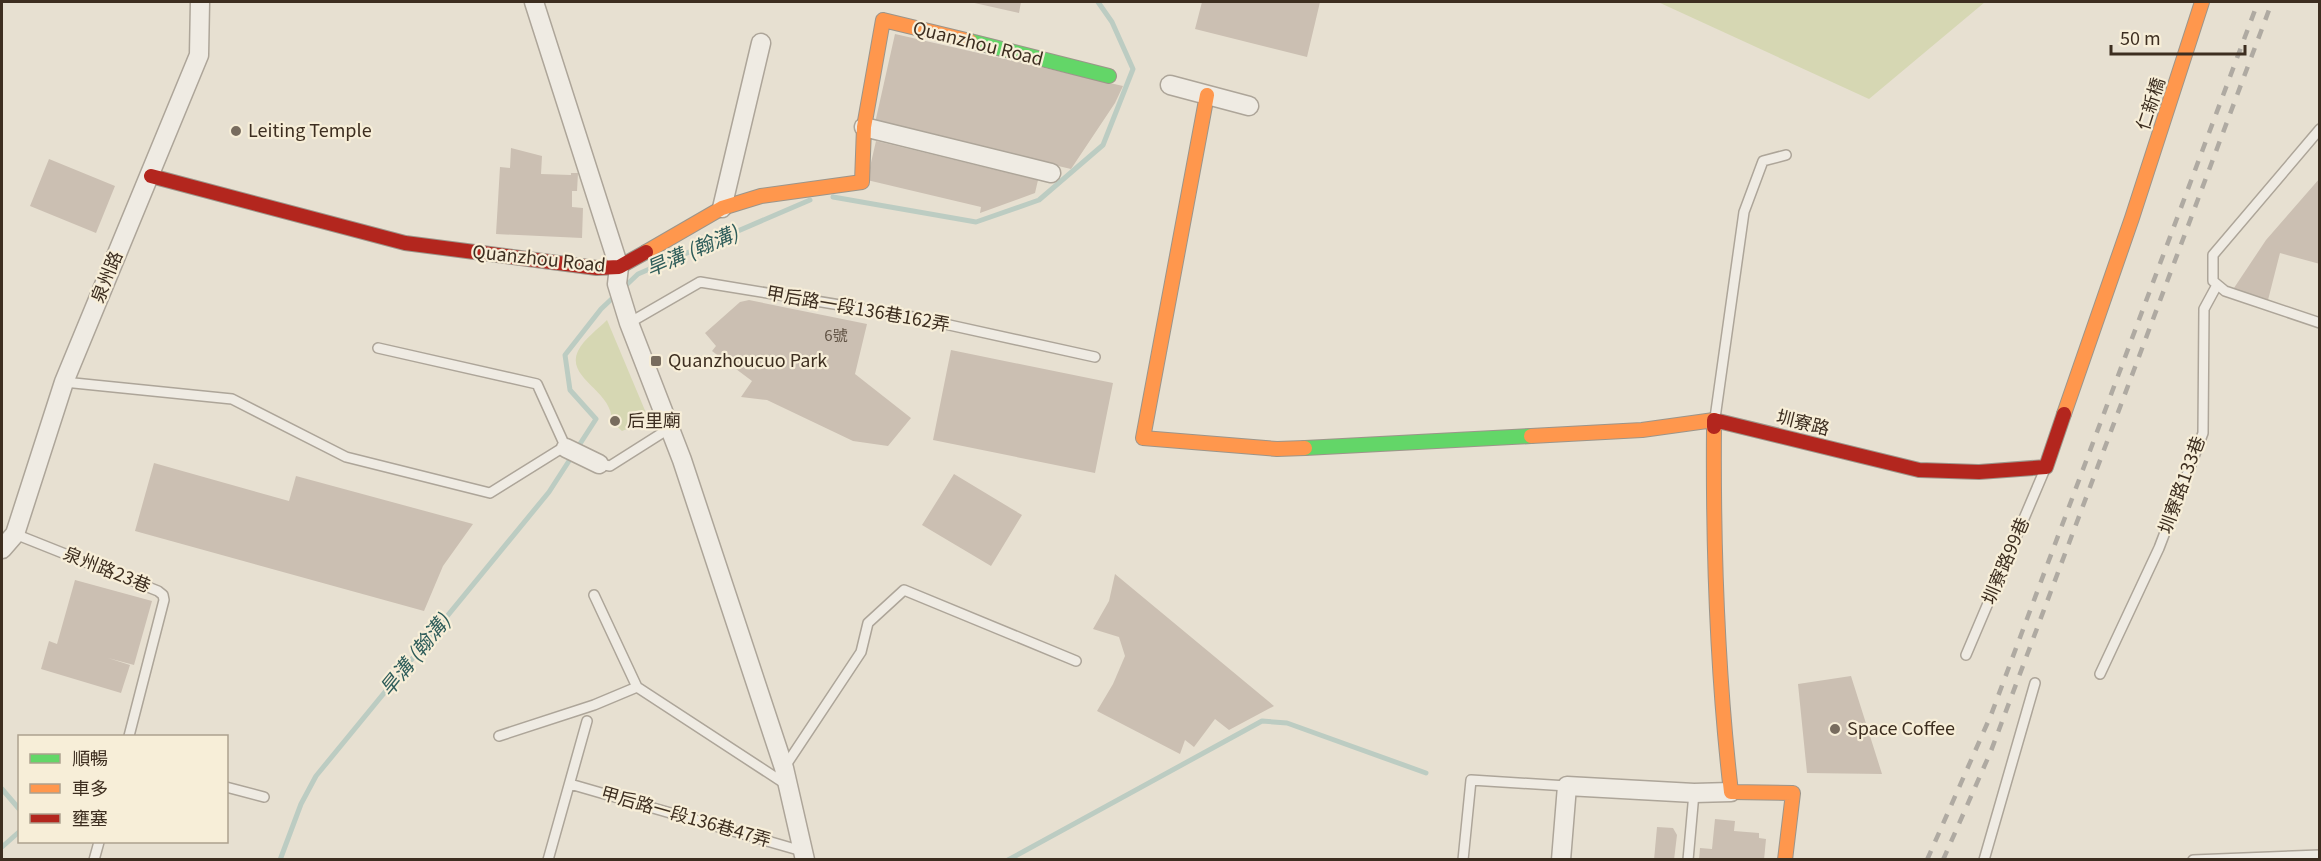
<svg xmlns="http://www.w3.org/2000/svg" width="2321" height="861" viewBox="0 0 2321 861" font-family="Georgia,'Noto Sans TC',serif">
	<rect width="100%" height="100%" fill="#e7e0d1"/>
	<path fill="#d6d7b3" d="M1658,2H1985L1869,99Z
		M607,320L649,420L622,431L612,422C613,390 565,379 578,351C584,339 598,329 607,320Z"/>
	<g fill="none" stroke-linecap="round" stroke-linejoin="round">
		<path stroke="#bcccc2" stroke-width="5" d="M833,197L976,222L1039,200L1103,145L1133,69L1112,22L1098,2
			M2,789L20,810
			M2,847L20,831
			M280,860L301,804L316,776L549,492L596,419L570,390L565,355L601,309L638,274L810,200
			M1008,860L1262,721L1287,723L1426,773"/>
	</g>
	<path fill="#cbbfb2" d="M970,2H1021L1019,13Z
		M1202,2H1320L1307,57L1195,29Z
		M895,34L1123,86L1115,103L1071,169L875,123Z
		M876,141L1038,180L1035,193L980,213L981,207L867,180Z
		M511,148L542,156L541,174L571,175V173H578L577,191H572V207L583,208L582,238L496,234L500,167L510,168Z
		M49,159L115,186L96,233L30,206Z
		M2320,178V264L2280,253L2267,304L2232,291L2266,240Z
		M749,300L867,324L855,374L911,418L888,446L853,441L767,400L741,397L752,381L712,351L716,346L705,333L740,302Z
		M951,350L1113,383L1095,473L933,440Z
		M154,463L289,501L296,476L473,524L443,566L424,611L135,531Z
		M954,474L1022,515L991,566L922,525Z
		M1115,574L1274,706L1229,730L1215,719L1194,747L1185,740L1180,754L1097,711L1113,684L1125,656L1119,637L1093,629L1109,601Z
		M75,580L152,601L134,665L108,658L130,665L121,693L41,669L49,641L57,644Z
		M1851,676L1882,774L1807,773L1798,684Z
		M1715,819L1735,821L1734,831L1759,833V838L1766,839L1764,860H1699L1700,848L1712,849Z
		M1657,827L1673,828L1677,835L1674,860H1654Z"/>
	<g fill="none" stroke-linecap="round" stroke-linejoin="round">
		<defs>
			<path id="lane" d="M2320,129L2213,255V281L2225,291L2320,323
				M629,323L700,282L913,317L1095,357
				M64,382L232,399L346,457L490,493L559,450L566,448L537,384L378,348
				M1715,418L1744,212L1763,161L1786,155
				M599,464L610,466L670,428
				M15,534L158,591L163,595L164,600L129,736
				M594,595L637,687
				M1966,655L2045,469
				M2100,674L2159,548L2203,433L2204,309L2217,285
				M499,736L594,705L637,687L787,785
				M784,768L861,652L868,623L904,590L1076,661
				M570,784L802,851
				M226,787L264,797
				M94,860L99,842
				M548,860L587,721
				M1463,860L1471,780L1567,786
				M1688,860L1694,793
				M1984,860L2035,683
				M2193,860L2320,855"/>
			<path id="street" d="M534,2L619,267L617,284L629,323L682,460L784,768L805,860
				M1170,85L1249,106
				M864,127L1051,173
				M722,208L761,43
				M566,448L599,464
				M2,549L15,534L64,382L199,55L200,2
				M1561,860L1567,786L1694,793L1731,792"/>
			<path id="fast" d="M970,41L1109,76
				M1305,448L1531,436"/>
			<path id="slow" d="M1207,95L1143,438L1277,449L1305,448
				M646,252L722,208L761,196L862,182L864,127L883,20L970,41
				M2064,414L2132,218L2202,2
				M1714,427C1713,549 1717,671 1731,792L1793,793L1785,860
				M1531,436L1642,430L1714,420"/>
			<path id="jam" d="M151,176L405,243L597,268L619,267L646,252
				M1714,427V420L1919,470L1979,472L2046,467L2064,414"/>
		</defs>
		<use href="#lane" stroke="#ada599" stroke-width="12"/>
		<use href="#street" stroke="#ada599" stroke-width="21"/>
		<use href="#fast" stroke="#9c958a" stroke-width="16"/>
		<use href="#slow" stroke="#9c958a" stroke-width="16"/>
		<use href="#jam" stroke="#9c958a" stroke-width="16"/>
		<use href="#lane" stroke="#efebe3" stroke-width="9"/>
		<use href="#street" stroke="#efebe3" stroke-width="18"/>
		<use href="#fast" stroke="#63d668" stroke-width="14"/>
		<use href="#slow" stroke="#ff974d" stroke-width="14"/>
		<use href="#jam" stroke="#b3261e" stroke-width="14"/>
		<path stroke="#afaaa2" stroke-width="4.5" stroke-dasharray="10 10" stroke-linecap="butt" d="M1927,860L1991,715L2258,2
			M1943,860L1991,751L2272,2"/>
	</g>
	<g fill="#786c5e" stroke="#f7eed8" stroke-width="2">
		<circle cx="236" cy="131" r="6"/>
		<rect x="650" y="355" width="12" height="12" rx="3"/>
		<circle cx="615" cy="421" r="6"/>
		<circle cx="1835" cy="729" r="6"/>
	</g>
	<g text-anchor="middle" stroke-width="4.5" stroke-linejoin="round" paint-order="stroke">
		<g font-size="15" fill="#605244">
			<text x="836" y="341">6號</text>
		</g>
		<g font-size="18" fill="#3d2e20" stroke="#f7eed8">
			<text transform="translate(978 44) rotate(14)" y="6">Quanzhou Road</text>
			<text transform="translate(2151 104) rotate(-72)" y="6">仁新橋</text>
			<text transform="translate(539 259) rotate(6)" y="6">Quanzhou Road</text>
			<text transform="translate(107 277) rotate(-68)" y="6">泉州路</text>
			<text transform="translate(858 309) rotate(10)" y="6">甲后路一段136巷162弄</text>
			<text transform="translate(1803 423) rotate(14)" y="6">圳寮路</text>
			<text transform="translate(2182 485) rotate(-70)" y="6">圳寮路133巷</text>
			<text transform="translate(2006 561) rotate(-67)" y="6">圳寮路99巷</text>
			<text transform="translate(107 570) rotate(22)" y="6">泉州路23巷</text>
			<text transform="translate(686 817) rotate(16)" y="6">甲后路一段136巷47弄</text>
		</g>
		<g font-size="18" fill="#3d2e20" stroke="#f7eed8" text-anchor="start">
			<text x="248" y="137">Leiting Temple</text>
			<text x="668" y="367">Quanzhoucuo Park</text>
			<text x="627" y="427">后里廟</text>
			<text x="1847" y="735">Space Coffee</text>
		</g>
		<g font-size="20" font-style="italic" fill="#2f5d5a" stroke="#f7eed8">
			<text transform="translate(692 251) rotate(-23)" y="7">旱溝 (翰溝)</text>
			<text transform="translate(415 655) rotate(-51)" y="7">旱溝 (翰溝)</text>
		</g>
	</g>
	<rect width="2321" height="861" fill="none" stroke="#3d2e20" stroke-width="6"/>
	<rect x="18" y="735" width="210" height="108" fill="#f7eed8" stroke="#ada18e" stroke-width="1.5"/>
	<rect x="30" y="754" width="30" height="9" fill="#63d668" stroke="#ada18e" stroke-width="1.5"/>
	<text x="72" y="765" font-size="18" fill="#3d2e20">順暢</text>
	<rect x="30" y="784" width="30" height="9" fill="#ff974d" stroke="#ada18e" stroke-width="1.5"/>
	<text x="72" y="795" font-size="18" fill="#3d2e20">車多</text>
	<rect x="30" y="814" width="30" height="9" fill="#b3261e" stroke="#ada18e" stroke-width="1.5"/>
	<text x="72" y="825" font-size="18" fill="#3d2e20">壅塞</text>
	<path d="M2111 45v9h134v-9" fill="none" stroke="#3d2e20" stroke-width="3"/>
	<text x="2120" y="45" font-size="18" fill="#3d2e20" stroke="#f7eed8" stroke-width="4.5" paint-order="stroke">50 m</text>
</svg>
